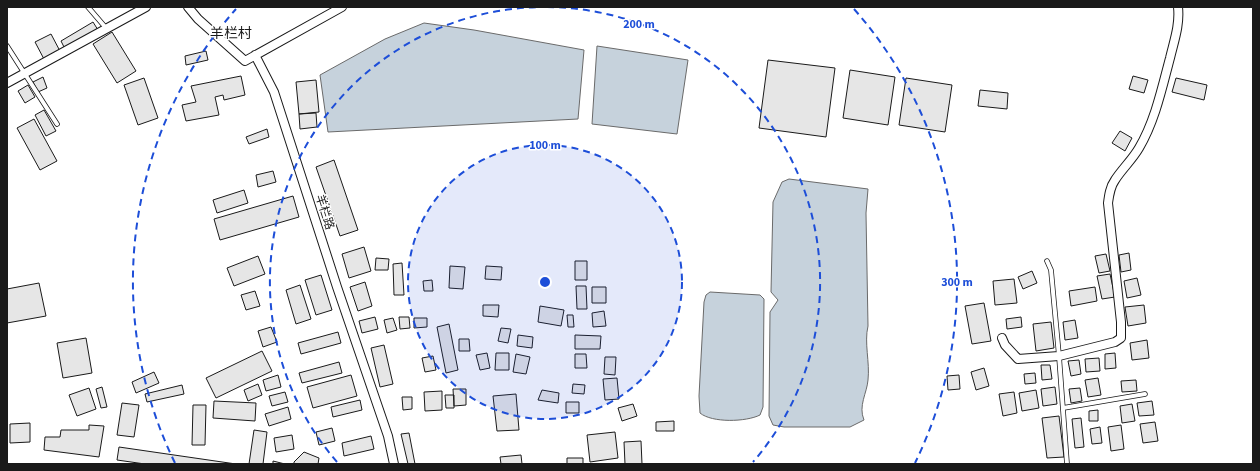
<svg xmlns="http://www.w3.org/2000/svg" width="1260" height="471" viewBox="0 0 1260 471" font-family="'Source Sans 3','Noto Sans SC',sans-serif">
	<rect width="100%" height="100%" fill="#fff"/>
	<path fill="#c6d2dc" stroke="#6a6a6a" d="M424,23L474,30L584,50L578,119L328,132L320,75L385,39Z
		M597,46L688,60L677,134L592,124Z
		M789,179L868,189L866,213L868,326C864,343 870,362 868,380C867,393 858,406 864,420L850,427H784L773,425L769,416L770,312L778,300L771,292L773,202L782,182Z
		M710,292L760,295L764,299L763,407L760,415C746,422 712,423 700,413L699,396L704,302L706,295Z"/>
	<path fill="#e6e6e6" stroke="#1a1a1a" d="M93,22L98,30L65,49L61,41Z
		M112,32L136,71L117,83L93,44Z
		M51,34L61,53L45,61L35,42Z
		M206,51L208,60L186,65L185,56Z
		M768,60L835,68L826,137L759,128Z
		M850,70L895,77L888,125L843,118Z
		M241,76L245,95L224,100L223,95L215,97L219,115L186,121L182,105L196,102L191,86Z
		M1133,76L1148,80L1144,93L1129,89Z
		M43,77L47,88L38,92L33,82Z
		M144,78L158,118L138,125L124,85Z
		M906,78L952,85L945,132L899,125Z
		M1176,78L1207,85L1204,100L1172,92Z
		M316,80L319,112L299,114L296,82Z
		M28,85L35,97L25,103L18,91Z
		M980,90L1008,93L1007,109L978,106Z
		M44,110L56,131L46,136L35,115Z
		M316,113L317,127L300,129L299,114Z
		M34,119L57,161L40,170L17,128Z
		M267,129L269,137L249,144L246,137Z
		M1120,131L1132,138L1125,151L1112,143Z
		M334,160L358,230L340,236L316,167Z
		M273,171L276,182L258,187L256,175Z
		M244,190L248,203L217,213L213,200Z
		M293,196L299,217L220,240L214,219Z
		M364,247L371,271L349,278L342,254Z
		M1129,253L1131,270L1121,272L1119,255Z
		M1106,254L1110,271L1099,273L1095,256Z
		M258,256L265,274L234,286L227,268Z
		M376,258L389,259L388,270H375Z
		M575,261H587V280H575Z
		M402,263L404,295H394L393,264Z
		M450,266L465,267L463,289L449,288Z
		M486,266L502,267L501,280L485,279Z
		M1032,271L1037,283L1023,289L1018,277Z
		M1110,274L1115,297L1102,299L1097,276Z
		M321,275L332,310L316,315L305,280Z
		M1137,278L1141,295L1127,298L1124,281Z
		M1014,279L1017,303L995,305L993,281Z
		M432,280L433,291H424L423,281Z
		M365,282L372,306L358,311L350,287Z
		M39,283L46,316L7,323V289Z
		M300,285L311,319L296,324L286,290Z
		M576,286H586L587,309H577Z
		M592,287H606V303H592Z
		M1095,287L1097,301L1071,306L1069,291Z
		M255,291L260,306L246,310L241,295Z
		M984,303L991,341L972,344L965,306Z
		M483,305H499L498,317L483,316Z
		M1144,305L1146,323L1128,326L1125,307Z
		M540,306L564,310L561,326L538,322Z
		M604,311L606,326L593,327L592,313Z
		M567,315H573L574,327H568Z
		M375,317L378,329L362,333L359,321Z
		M399,317H409L410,328L400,329Z
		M1021,317L1022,327L1007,329L1006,319Z
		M393,318L397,330L387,333L384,320Z
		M414,318H427V327L414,328Z
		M1075,320L1078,338L1065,340L1063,322Z
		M1051,322L1054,348L1036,351L1033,324Z
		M449,324L458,370L446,373L437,327Z
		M271,327L277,342L263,347L258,331Z
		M501,328L511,329L508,343L498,341Z
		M338,332L341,343L301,354L298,343Z
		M518,335L533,337L532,348L517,346Z
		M575,335L601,336L600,349H575Z
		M86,338L92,373L63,378L57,343Z
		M459,339H469L470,351H459Z
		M1147,340L1149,358L1132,360L1130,343Z
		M384,345L393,384L380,387L371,348Z
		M262,351L272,371L216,398L206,378Z
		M487,353L490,368L480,370L476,355Z
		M496,353H509V370H495Z
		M1115,353L1116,368L1105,369V354Z
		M516,354L530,357L526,374L513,372Z
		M575,354H586L587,368H575Z
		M433,356L436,370L425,372L422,358Z
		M605,357H616L615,375L604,374Z
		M1099,358L1100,371L1086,372L1085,359Z
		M1079,360L1081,374L1071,376L1068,361Z
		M339,362L342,373L302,383L299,373Z
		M1041,365H1050L1052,379L1042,380Z
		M984,368L989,386L976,390L971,372Z
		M154,372L159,383L136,393L132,382Z
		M1035,373L1036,383L1025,384L1024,374Z
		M278,375L281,387L266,391L263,380Z
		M351,375L357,396L313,408L307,387Z
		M959,375L960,389L948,390L947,376Z
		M617,378L619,399L605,400L603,379Z
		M1098,378L1101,395L1088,397L1085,380Z
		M1136,380L1137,391L1122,392L1121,381Z
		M258,384L262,395L248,401L244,390Z
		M573,384L585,385L584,394L572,393Z
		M182,385L184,394L147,402L145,394Z
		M102,387L107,407L101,408L96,389Z
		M1055,387L1057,404L1043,406L1041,389Z
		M89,388L96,409L77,416L69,395Z
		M1080,388L1082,401L1071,403L1069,389Z
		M453,389H466V405L454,406Z
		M542,390L559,393L558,403L538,400Z
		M1036,390L1039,408L1022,411L1019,393Z
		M442,391V410L425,411L424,392Z
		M285,392L288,402L272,406L269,396Z
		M1014,392L1017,413L1003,416L999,394Z
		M516,394L519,430L497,431L493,396Z
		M445,395H454V408H446Z
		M402,397H412V409L403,410Z
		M360,400L362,410L333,417L331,407Z
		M214,401L256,403L255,421L213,418Z
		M1152,401L1154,415L1139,416L1137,403Z
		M566,402H579V413H566Z
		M122,403L139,405L134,437L117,435Z
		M633,404L637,416L622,421L618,408Z
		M1132,404L1135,421L1122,423L1120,406Z
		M193,405H206L205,445H192Z
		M288,407L291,419L269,426L265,414Z
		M1098,410V421H1089V411Z
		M1059,416L1064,457L1047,458L1042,418Z
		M1081,418L1084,447L1075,448L1072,419Z
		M674,421V431H656V422Z
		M1155,422L1158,441L1143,443L1140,424Z
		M30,423V442L10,443V424Z
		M89,425L104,426L99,457L44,450L45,437H60L61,430H89Z
		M1121,425L1124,449L1111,451L1108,427Z
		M1100,427L1102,443L1092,444L1090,429Z
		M332,428L335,441L319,445L316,432Z
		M254,430L267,432L263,464H249Z
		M615,432L618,458L590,462L587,435Z
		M409,433L415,464H408L401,434Z
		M292,435L294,449L276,452L274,438Z
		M371,436L374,449L344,456L342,443Z
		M641,441L642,464H625L624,442Z
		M119,447L236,464H145L117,460Z
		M304,452L319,458L318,464H294V462Z
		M521,455L522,464H501L500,457Z
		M567,458H583V464H567Z
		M273,461L285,464H273Z"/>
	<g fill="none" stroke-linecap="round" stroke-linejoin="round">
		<defs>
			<path id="lane" d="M88,7L106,28
				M7,46L57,124
				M1047,261L1051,270L1059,356L1067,464
				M1063,408L1145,394"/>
			<path id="street" d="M188,7L198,19L245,61L342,7
				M255,55L274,92L337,287L388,436L394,464
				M7,83L146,7
				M1002,338L1005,345L1018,359L1059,356L1115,342L1121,338V322L1108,203C1109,195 1110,187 1115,180C1122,169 1132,160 1139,148C1155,121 1162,88 1170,58C1174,41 1180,25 1178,7"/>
		</defs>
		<use href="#lane" stroke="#1a1a1a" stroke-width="5.5"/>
		<use href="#street" stroke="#1a1a1a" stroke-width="10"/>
		<use href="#lane" stroke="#fff" stroke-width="4"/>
		<use href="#street" stroke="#fff" stroke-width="8"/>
	</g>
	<circle cx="545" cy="282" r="137" fill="#1d4ed8" fill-opacity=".12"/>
	<g fill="none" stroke="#1d4ed8" stroke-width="2" stroke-dasharray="7 5">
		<circle cx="545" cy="282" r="137"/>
		<path d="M337 462A275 275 0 0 1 543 7M547 7A275 275 0 0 1 753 462"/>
		<path d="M175 463A412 412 0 0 1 236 9M854 9A412 412 0 0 1 915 463"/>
	</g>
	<g text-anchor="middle" stroke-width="3" stroke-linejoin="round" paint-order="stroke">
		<g font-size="12" fill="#1a1a1a" stroke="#fff">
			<text transform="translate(325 212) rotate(72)" y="4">羊栏路</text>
		</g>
		<g font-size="14" fill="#1a1a1a" stroke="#fff">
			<text x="231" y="38">羊栏村</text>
		</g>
	</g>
	<circle cx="545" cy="282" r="6" fill="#1d4ed8" stroke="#fff" stroke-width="2"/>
	<g font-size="12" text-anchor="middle" font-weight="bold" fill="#1d4ed8" stroke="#fff" stroke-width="3" stroke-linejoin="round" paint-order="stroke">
		<text x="639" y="28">200 m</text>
		<text x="545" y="149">100 m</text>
		<text x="957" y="286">300 m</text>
	</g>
	<rect width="1260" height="471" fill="none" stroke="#1a1a1a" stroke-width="16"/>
</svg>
